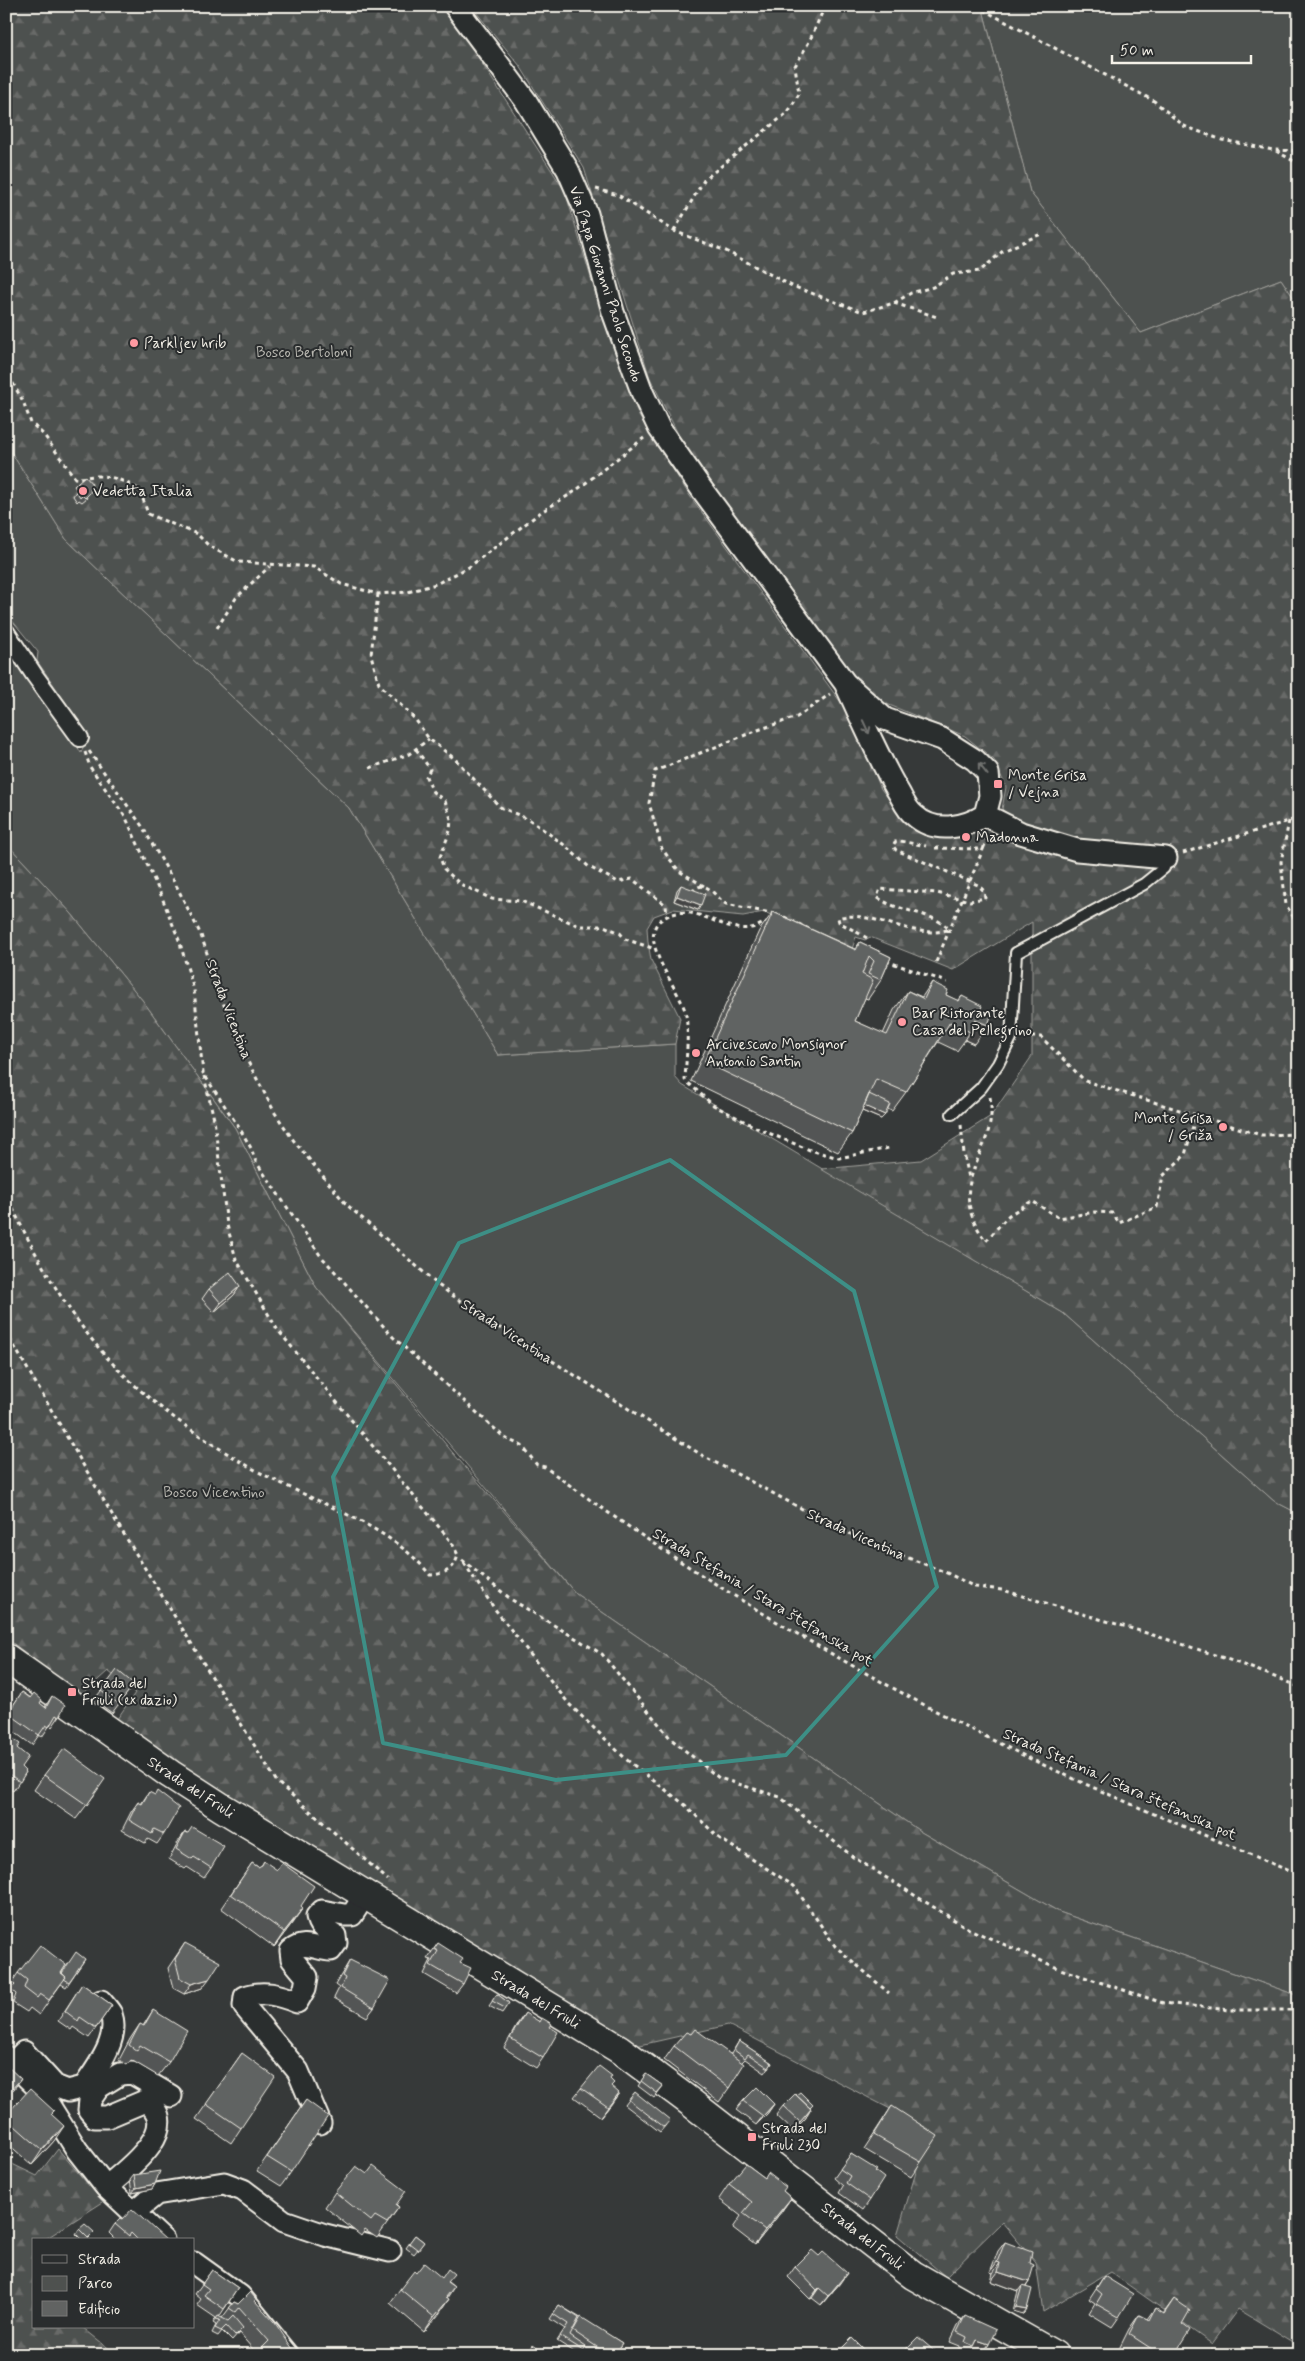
<svg xmlns="http://www.w3.org/2000/svg" width="1305" height="2361" viewBox="0 0 1305 2361" font-family="Mynerve,sans-serif">
	<defs>
		<pattern id="forest-firs" width="22" height="20" patternUnits="userSpaceOnUse" patternTransform="scale(1.25)"><rect width="22" height="20" fill="#4e514f"/><path d="M5 1l3.5 6h-7zM16 11l3.5 6h-7z" fill="#686a68"/></pattern>
	</defs>
	<rect width="100%" height="100%" fill="#363939"/>
	<filter id="ink" filterUnits="userSpaceOnUse"><feTurbulence type="fractalNoise" baseFrequency=".02" numOctaves="2"/><feDisplacementMap in="SourceGraphic" scale="10" xChannelSelector="R" yChannelSelector="G"/><feConvolveMatrix kernelMatrix="1 2 1 2 8 2 1 2 1" color-interpolation-filters="sRGB"/></filter>
	<g filter="url(#ink)">
		<path fill="#4e514f" stroke="#a1a19c" d="M982,6H1299V306L1281,279L1141,333L1030,192Z
			M6,444L66,539L349,808L498,1055L675,1044V1077L682,1085L1063,1313L1274,1501L1299,1514V1996L1059,1912L921,1832L576,1594L316,1287L235,1128L143,1001L71,913L6,843V648L68,730L81,753L88,734L37,661L38,652L6,613Z"/>
		<path fill="url(#forest-firs)" stroke="#a1a19c" d="M6,6H440L470,45L565,191L600,308L639,416L690,496L853,719L881,789L913,830L937,837L976,831L1004,837L1011,817L1002,809L1006,787L994,760L965,736L877,700L856,682L685,448L650,378L584,168L520,66L471,6H982L1030,192L1141,333L1281,279L1299,306V1514L1274,1501L1063,1313L821,1169L921,1160L991,1116L1032,1056V922L953,970L870,937L865,940L856,937L852,949L764,912L743,916L673,909L654,916L647,928L648,942L651,960L680,1018L675,1044L498,1055L349,808L66,539L6,444Z
			M6,843L71,913L143,1001L235,1128L316,1287L453,1453L576,1594L921,1832L1059,1912L1299,1996V2346L1238,2309L1212,2344L1110,2272L1043,2312L1036,2263L1002,2222L946,2277L897,2235L929,2129L728,2025L636,2046L337,1864L115,1722L135,1693L108,1671L81,1695L6,1638Z
			M58,2149L103,2202L44,2240H34V2327H82L117,2355H6V2161L37,2176Z"/>
		<g fill="none" stroke-linecap="round" stroke-linejoin="round">
			<defs>
				<path id="service" d="M952,1114L981,1088L998,1064L1011,1038L1016,953L1144,884L1164,868L1166,858"/>
				<path id="pedestrian" d="M6,632L35,676L80,738"/>
				<path id="minor" d="M455,6L526,101L568,170L587,214L613,312L642,392L659,428L703,491L845,683L885,719L942,739L975,760L988,773L990,796L985,815C964,828 934,834 914,815C907,810 903,800 899,793C878,758 862,719 845,683
					M985,815L1021,833L1077,850L1166,858
					M6,2057L39,2089L77,2150L106,2187L163,2240
					M13,2063L24,2052L55,2086L68,2091L84,2087C97,2068 120,2039 111,2014C109,2010 104,2005 101,2001
					M320,2123L298,2071L244,2006L245,1997C263,1990 280,1995 297,2002L305,1988L307,1977L292,1959L291,1951C305,1939 316,1950 331,1950L336,1943L335,1936C326,1930 318,1927 317,1916L322,1911L344,1915H352L365,1895
					M106,2187C127,2170 185,2126 145,2101L107,2117H95L89,2110L90,2100L99,2087L120,2074L132,2073L171,2096
					M134,2212L156,2194L224,2183L243,2190L284,2221L325,2235L390,2251
					M194,2263L240,2296L288,2355"/>
				<path id="secondary" d="M6,1658L170,1774L221,1807L619,2049L685,2098L913,2275L1054,2355"/>
			</defs>
			<use href="#service" stroke="#f4f1e8" stroke-width="14"/>
			<use href="#pedestrian" stroke="#f4f1e8" stroke-width="20"/>
			<use href="#minor" stroke="#f4f1e8" stroke-width="25"/>
			<use href="#secondary" stroke="#f4f1e8" stroke-width="31"/>
			<path stroke="#f4f1e8" stroke-width="3" stroke-dasharray="4 4" stroke-linecap="butt" d="M976,6L1154,101L1184,126L1222,140L1273,150L1299,151
				M1276,151L1299,164
				M596,189L618,195L674,231L726,251L792,286L863,312L894,303L911,293L933,287L953,274L980,271L1003,251L1041,234
				M674,231L704,180L788,112L799,94L795,66L809,42L825,6
				M894,303L937,317
				M6,379L12,382L23,401L31,423L44,435L75,478C82,479 87,476 95,476C112,475 126,482 140,490L148,514L197,534L209,546L238,562L314,567L341,584L378,594L408,592L436,584L469,567L541,512L574,492L644,438
				M378,594L371,655L379,684L415,719L429,739L455,759L500,807L530,820L563,844L589,867L618,882L632,879L666,905L667,916
				M217,628L236,598L270,566
				M416,749L430,769L426,777L433,792L445,801L451,819L450,831L440,857L444,869L460,884L492,899L521,901L579,926H604L620,933L625,939L655,949
				M89,751L142,826L177,887L201,935L224,1005L247,1060L275,1113L294,1141L346,1204L438,1285L487,1320L705,1457L836,1527L873,1544L947,1573L975,1587L1003,1590C1102,1621 1203,1646 1299,1687
				M85,752L90,767L126,818L161,895L179,940L194,990L203,1073L240,1129L251,1148L256,1162L320,1255L393,1337L505,1438L522,1446L537,1465L545,1467C697,1580 862,1677 1033,1760C1120,1801 1210,1837 1299,1875
				M370,768L409,754L429,739
				M1289,821L1281,862L1286,905L1299,926
				M935,848L978,849L984,847L987,838
				M1183,853L1299,818
				M704,886L679,871L662,849L649,803L655,771L758,730L797,717L830,694
				M692,892C706,876 714,897 726,904L775,914
				M777,917L780,915L809,929
				M769,921C763,923 757,927 751,928C722,933 699,904 670,915C626,930 683,991 686,1015C689,1036 686,1059 685,1080L713,1105L761,1130L810,1150L839,1158L889,1148
				M867,938L839,922L838,918C867,908 919,942 949,929C930,910 898,913 877,897L880,889L937,893L970,901L985,898L984,891L978,885L896,850L893,846L895,842L900,841L926,846
				M886,961L947,982
				M936,962L984,847
				M1023,1037H1041L1085,1081L1261,1135L1299,1134
				M990,1097C1000,1154 940,1179 986,1241L1009,1215L1032,1201L1059,1218L1095,1212L1112,1213L1119,1223L1157,1207L1163,1176L1185,1155L1196,1115
				M961,1125L964,1154L969,1178
				M6,1194C34,1255 74,1327 123,1374C161,1412 210,1444 257,1471C313,1502 391,1525 430,1575C445,1574 454,1570 458,1555L452,1543L277,1329L236,1259L227,1225L214,1119L204,1076
				M6,1332L117,1523L277,1782L388,1880
				M462,1560L512,1600L602,1654L671,1739L719,1778L780,1797L853,1857L969,1929L1060,1969L1163,2003L1230,2010H1299
				M464,1563L494,1608L569,1704L627,1760L685,1805L719,1838L794,1886L835,1946L889,1993"/>
			<use href="#service" stroke="#2a2d2e" stroke-width="10"/>
			<use href="#pedestrian" stroke="#2a2d2e" stroke-width="16"/>
			<use href="#minor" stroke="#2a2d2e" stroke-width="21"/>
			<use href="#secondary" stroke="#2a2d2e" stroke-width="28"/>
		</g>
		<path fill="#535554" stroke="#f4f1e8" d="M78,482L87,498L82,502L79,500L77,502L73,496L77,490L74,486Z
			M681,885L698,910L674,901L677,890Z
			M773,912L855,949L860,942L891,957L881,980L868,999L865,998L855,1021L883,1034L894,1010L908,991L922,997L932,982L946,995L958,1001L962,996L980,1011L974,1044L965,1040L957,1051L938,1042L906,1092L892,1111L887,1109L881,1119L862,1111L852,1133L838,1152L691,1081L759,931Z
			M240,1286L234,1295L214,1312L202,1299L209,1289Z
			M134,1684L112,1713L94,1700L101,1691Z
			M22,1692L45,1707L52,1696L59,1717L52,1727L50,1725L42,1737L39,1735L32,1745L6,1726V1716Z
			M6,1740L17,1748L21,1767L26,1772L13,1791L6,1787Z
			M44,1775L95,1794L76,1819L34,1790Z
			M149,1792L164,1834L157,1844L148,1839L145,1843L122,1830L131,1812L138,1802L141,1804Z
			M185,1832L211,1868L204,1878L187,1867L185,1869L169,1859L178,1842Z
			M264,1861L301,1906L293,1922L274,1947L221,1908L252,1863L258,1867L261,1866Z
			M185,1943L202,1988L184,1994L173,1988L168,1968Z
			M438,1943L460,1963L463,1984L456,1993L424,1974L431,1960L427,1959Z
			M85,1959L66,1987L61,1984L39,2015L30,2008L27,2012L13,2003L16,1994L11,1990L8,1994L6,2008V1978L12,1982L18,1973H61Z
			M350,1960L374,2008L367,2017L334,1998L339,1988L335,1985Z
			M82,1984L112,2005L89,2038L73,2027L71,2030L58,2021Z
			M497,1994L509,2003L502,2013L489,2006Z
			M153,2010L169,2062L158,2076L131,2060L127,2065L119,2060L130,2039L140,2024L143,2026Z
			M525,2013L543,2058L536,2068L504,2048L518,2023Z
			M739,2041L772,2063L765,2073L745,2059L742,2062L729,2088L719,2102L664,2060L674,2046L731,2054Z
			M242,2053L241,2128L231,2143L196,2119Z
			M646,2074L663,2086L654,2098L638,2086Z
			M611,2087L612,2103L601,2117L574,2097L581,2088Z
			M635,2092L666,2125L660,2132L625,2105Z
			M306,2100L291,2172L281,2186L257,2171Z
			M743,2101L774,2104L767,2114L756,2125L736,2110Z
			M783,2106L810,2108L811,2109L805,2119L793,2131L776,2115Z
			M892,2106L921,2162L911,2177L864,2149Z
			M51,2114L54,2141L32,2165L6,2142V2115Z
			M851,2154L875,2171L870,2200L863,2210L839,2193L843,2186L834,2178Z
			M134,2175L155,2184L152,2189L132,2193L130,2180Z
			M729,2184L783,2191L791,2198L781,2212L755,2245L733,2228L741,2216L719,2199Z
			M335,2192L397,2205L399,2207L377,2238L365,2230L361,2236L325,2207Z
			M115,2224L166,2240H116L109,2233Z
			M79,2229L90,2237L87,2240H82L76,2234Z
			M415,2235L424,2242L414,2254L406,2248Z
			M1005,2242L1030,2263L1029,2282L1026,2287L1027,2309L1023,2314L1013,2311L1018,2291L991,2281L993,2273L990,2272L998,2251Z
			M795,2267L840,2283L821,2305L812,2298L810,2299L788,2277Z
			M212,2270L238,2288L219,2317L222,2318L234,2302L238,2304L255,2301L297,2355H258L239,2333L232,2341L222,2331L218,2336L212,2333L216,2325L213,2323L216,2318L197,2305L201,2299L195,2294Z
			M416,2273L448,2282L454,2287L447,2298L439,2314L424,2332L390,2303L400,2289Z
			M1104,2276L1119,2317L1112,2327L1089,2313L1095,2303L1089,2299Z
			M1174,2299L1182,2324L1174,2355H1128L1119,2349L1129,2329L1139,2315L1147,2319L1155,2308L1163,2314Z
			M559,2305L622,2343L614,2355H587L583,2352L581,2355H579L557,2341L565,2329L550,2319Z
			M965,2316L989,2344L983,2353L993,2355H981L982,2354L972,2350L968,2355H964L958,2351L960,2346L950,2342L958,2325Z
			M906,2349L939,2355H902Z
			M839,2351L866,2352L875,2355H837Z"/>
		<path fill="#444545" stroke="#f4f1e8" d="M677,896L701,905L698,910L674,901Z
			M975,1020L988,1025L974,1044L965,1040L970,1032Z
			M863,1105L885,1115L881,1119L860,1110Z
			M240,1286L234,1295L214,1312L221,1303Z
			M303,1908L293,1922L274,1947L284,1932Z
			M209,1979L202,1988L184,1994L191,1984Z
			M21,2079L14,2089L6,2097V2095L8,2093Z
			M619,2093L612,2103L601,2117L608,2107Z
			M774,2104L767,2114L756,2125L763,2116Z
			M811,2109L805,2119L793,2131L800,2122Z
			M64,2126L54,2141L32,2165L42,2150Z
			M155,2184L152,2189L132,2193L136,2188Z
			M791,2198L781,2212L755,2245L765,2230Z
			M997,2262L1000,2263L993,2273L990,2272Z
			M998,2272L1029,2282L1022,2292V2286L1018,2291L991,2281Z
			M847,2273L840,2283L821,2305L828,2296Z
			M819,2288L812,2298L810,2299L817,2290Z
			M449,2299L439,2314L424,2332L434,2317Z
			M1016,2307L1027,2309L1023,2314L1013,2311Z
			M977,2340L989,2344L982,2354L972,2350Z"/>
		<path fill="#616362" stroke="#f4f1e8" d="M85,476L92,484L90,493L85,498L82,495L80,497L76,491L81,488L78,482Z
			M681,885L705,894L701,905L677,896Z
			M773,912L856,950L860,942L891,957L881,980L868,974L874,961L869,956L862,974L873,980L855,1021L887,1035L908,991L924,999L932,982L948,990L946,995L959,1001L962,996L982,1006L980,1011L991,1016L988,1025L975,1020L970,1032L950,1022L906,1092L876,1079L852,1133L704,1062Z
			M869,1094L890,1104L885,1115L864,1106Z
			M230,1272L240,1286L221,1303L209,1289Z
			M117,1670L134,1684L119,1704L101,1691Z
			M22,1692L30,1698L34,1693L42,1700L40,1703L46,1708L52,1696L65,1705L59,1717L56,1715L49,1727L46,1725L39,1735L8,1713Z
			M12,1738L20,1744L17,1748L28,1757L21,1767L26,1772L20,1782L6,1772V1740L9,1742Z
			M64,1749L105,1779L87,1805L44,1775Z
			M157,1791L179,1808L164,1834L154,1829L152,1834L129,1820L138,1802L142,1804L149,1792L155,1795Z
			M192,1827L224,1846L211,1868L194,1857L192,1859L176,1849L185,1832L188,1833Z
			M264,1861L277,1870L282,1863L314,1886L301,1906L303,1908L284,1932L231,1894L252,1863L258,1867L262,1865Z
			M185,1943L220,1962L209,1979L191,1984L180,1978L175,1959Z
			M438,1943L463,1959L460,1963L471,1968L463,1984L430,1965L438,1951L434,1949Z
			M40,1945L66,1965L61,1973L66,1977L49,2000L40,1994L37,1998L24,1988L27,1980L18,1973Z
			M76,1952L85,1959L69,1982L64,1979L66,1977L62,1973Z
			M350,1960L390,1980L374,2008L341,1988L345,1978L342,1976Z
			M6,1978L15,1985L7,1993L13,1998L6,2007Z
			M82,1984L112,2005L96,2028L80,2017L78,2021L65,2011Z
			M497,1994L509,2003L505,2008L492,2001Z
			M153,2010L187,2031L169,2062L140,2045L137,2051L129,2045L140,2024L144,2026Z
			M525,2013L540,2022L542,2018L552,2024L550,2027L558,2032L543,2058L510,2038Z
			M695,2029L744,2064L729,2088L674,2046L686,2032L691,2034Z
			M739,2041L772,2063L769,2068L748,2054L745,2058L734,2050Z
			M242,2053L275,2077L241,2128L206,2104Z
			M6,2065L21,2079L8,2093L6,2091Z
			M599,2066L612,2076L610,2079L614,2083L611,2086L619,2093L608,2107L581,2088Z
			M646,2074L663,2086L657,2093L641,2081Z
			M757,2087L774,2104L763,2116L743,2101Z
			M30,2089L54,2111L51,2114L64,2126L42,2150L6,2118V2115Z
			M635,2092L670,2120L664,2127L629,2100Z
			M800,2092L813,2105L810,2108L796,2095Z
			M795,2094L811,2109L800,2122L783,2106Z
			M306,2100L328,2116L291,2172L267,2157Z
			M892,2106L938,2136L921,2162L874,2135Z
			M851,2154L877,2170L875,2171L884,2178L870,2200L846,2183L850,2176L840,2169Z
			M746,2164L765,2178L768,2173L786,2187L783,2191L791,2198L765,2230L743,2213L752,2202L729,2184Z
			M356,2166L367,2174L373,2166L406,2191L396,2205L399,2207L387,2223L375,2216L371,2221L335,2192Z
			M160,2171L155,2184L136,2188L134,2175Z
			M132,2209L166,2240H138L131,2233L129,2236L115,2224L121,2218L123,2219Z
			M85,2224L94,2232L88,2238L79,2229Z
			M415,2235L424,2242L418,2250L409,2243Z
			M1005,2242L1032,2252L1030,2263L1034,2265L1029,2282L998,2272L1000,2263L997,2262Z
			M812,2250L819,2256L823,2252L847,2273L828,2296L819,2288L817,2290L795,2267Z
			M424,2263L442,2278L448,2269L454,2274L447,2282L454,2287L446,2297L449,2299L434,2317L400,2289L414,2271L416,2273Z
			M212,2270L238,2288L224,2309L204,2295L209,2289L202,2284Z
			M1104,2276L1133,2294L1119,2317L1096,2304L1102,2294L1096,2289Z
			M1022,2286L1032,2289L1027,2309L1016,2307Z
			M250,2292L256,2299L255,2301L275,2323L297,2355H268L262,2348L269,2341L239,2307L235,2312L229,2308L234,2302L238,2304Z
			M1174,2299L1190,2310L1182,2324L1190,2330L1174,2355H1161L1129,2334L1139,2315L1149,2320L1155,2308L1164,2314Z
			M559,2305L579,2318L570,2336L586,2347L584,2351L560,2336L568,2324L553,2314Z
			M218,2316L228,2321L233,2316L243,2328L235,2336L226,2326L221,2331L215,2328L220,2320L216,2319Z
			M965,2316L996,2330L989,2344L977,2340L974,2346L965,2342L967,2337L957,2332Z
			M581,2317L622,2343L613,2355H609L573,2331Z
			M918,2337L939,2355H913L906,2349Z
			M852,2338L866,2352L869,2349L875,2355H844L839,2351Z
			M533,2345L547,2355H527Z
			M241,2348L247,2355H234Z
			M1212,2348L1220,2355H1206Z
			M982,2353L993,2355H982Z"/>
		<defs><path id="oneway-shaft" d="M-6 0H5M1.5-3L5.5 0L1.5 3" fill="none" stroke-width="1.6" stroke-linecap="round" stroke-linejoin="round" transform="scale(1.25)"/></defs>
		<g stroke="#71726f">
			<use href="#oneway-shaft" transform="translate(866 727) rotate(65)"/>
			<use href="#oneway-shaft" transform="translate(983 769) rotate(-128)"/>
		</g>
	</g>
	<path fill="none" stroke="#3d8f86" stroke-width="4" stroke-linejoin="round" d="M670,1160L854,1291L937,1587L786,1755L556,1780L383,1743L333,1477L459,1243Z"/>
	<g fill="#ff9aa2" stroke="#2a2d2e" stroke-width="2">
		<circle cx="134" cy="343" r="5"/>
		<circle cx="83" cy="491" r="5"/>
		<rect x="993" y="779" width="10" height="10" rx="2.5"/>
		<circle cx="966" cy="837" r="5"/>
		<circle cx="902" cy="1022" r="5"/>
		<circle cx="696" cy="1053" r="5"/>
		<circle cx="1223" cy="1127" r="5"/>
		<rect x="67" y="1687" width="10" height="10" rx="2.5"/>
		<rect x="747" y="2132" width="10" height="10" rx="2.5"/>
	</g>
	<g text-anchor="middle" stroke-width="4" stroke-linejoin="round" paint-order="stroke">
		<g font-size="15" fill="#f4f1e8" stroke="#2a2d2e">
			<text transform="translate(606 284) rotate(72)" y="5">Via Papa Giovanni Paolo Secondo</text>
			<text transform="translate(229 1009) rotate(69)" y="5">Strada Vicentina</text>
			<text transform="translate(507 1331) rotate(33)" y="5">Strada Vicentina</text>
			<text transform="translate(856 1534) rotate(24)" y="5">Strada Vicentina</text>
			<text transform="translate(763 1597) rotate(31)" y="5">Strada Stefania / Stara štefanska pot</text>
			<text transform="translate(1120 1784) rotate(24)" y="5">Strada Stefania / Stara štefanska pot</text>
			<text transform="translate(191 1787) rotate(33)" y="5">Strada del Friuli</text>
			<text transform="translate(536 1999) rotate(31)" y="5">Strada del Friuli</text>
			<text transform="translate(863 2236) rotate(38)" y="5">Strada del Friuli</text>
		</g>
		<g font-size="15" fill="#f4f1e8" stroke="#2a2d2e" text-anchor="start">
			<text x="144" y="348">Parkljev hrib</text>
			<text x="93" y="496">Vedetta Italia</text>
			<text x="1008" y="780">Monte Grisa<tspan x="1008" dy="17">/ Vejna</tspan></text>
			<text x="976" y="842">Madonna</text>
			<text x="912" y="1018">Bar Ristorante<tspan x="912" dy="17">Casa del Pellegrino</tspan></text>
			<text x="706" y="1049">Arcivescovo Monsignor<tspan x="706" dy="17">Antonio Santin</tspan></text>
			<text x="1213" y="1123" text-anchor="end">Monte Grisa<tspan x="1213" dy="17">/ Griža</tspan></text>
			<text x="82" y="1688">Strada del<tspan x="82" dy="17">Friuli (ex dazio)</tspan></text>
			<text x="762" y="2133">Strada del<tspan x="762" dy="17">Friuli 230</tspan></text>
		</g>
		<g font-size="15" fill="#bab9b2" stroke="#2a2d2e">
			<text x="304" y="357">Bosco Bertoloni</text>
			<text x="214" y="1497">Bosco Vicentino</text>
		</g>
	</g>
	<rect width="1305" height="2361" fill="none" stroke="#2a2d2e" stroke-width="25"/>
	<rect x="12" y="12" width="1280" height="2336" fill="none" stroke="#f4f1e8" stroke-width="2" filter="url(#ink)"/>
	<rect x="32" y="2238" width="162" height="90" fill="#2a2d2e" stroke="#7b7b78"/>
	<rect x="42" y="2255" width="25" height="8" fill="#2a2d2e" stroke="#7b7b78"/>
	<text x="78" y="2264" font-size="15" fill="#f4f1e8">Strada</text>
	<rect x="42" y="2276" width="25" height="15" fill="#4e514f" stroke="#7b7b78"/>
	<text x="78" y="2288" font-size="15" fill="#f4f1e8">Parco</text>
	<rect x="42" y="2301" width="25" height="15" fill="#616362" stroke="#7b7b78"/>
	<text x="78" y="2314" font-size="15" fill="#f4f1e8">Edificio</text>
	<path d="M1112 55v8h139v-8" fill="none" stroke="#f4f1e8" stroke-width="2.5"/>
	<text x="1120" y="55" font-size="15" fill="#f4f1e8" stroke="#2a2d2e" stroke-width="4" paint-order="stroke">50 m</text>
</svg>
